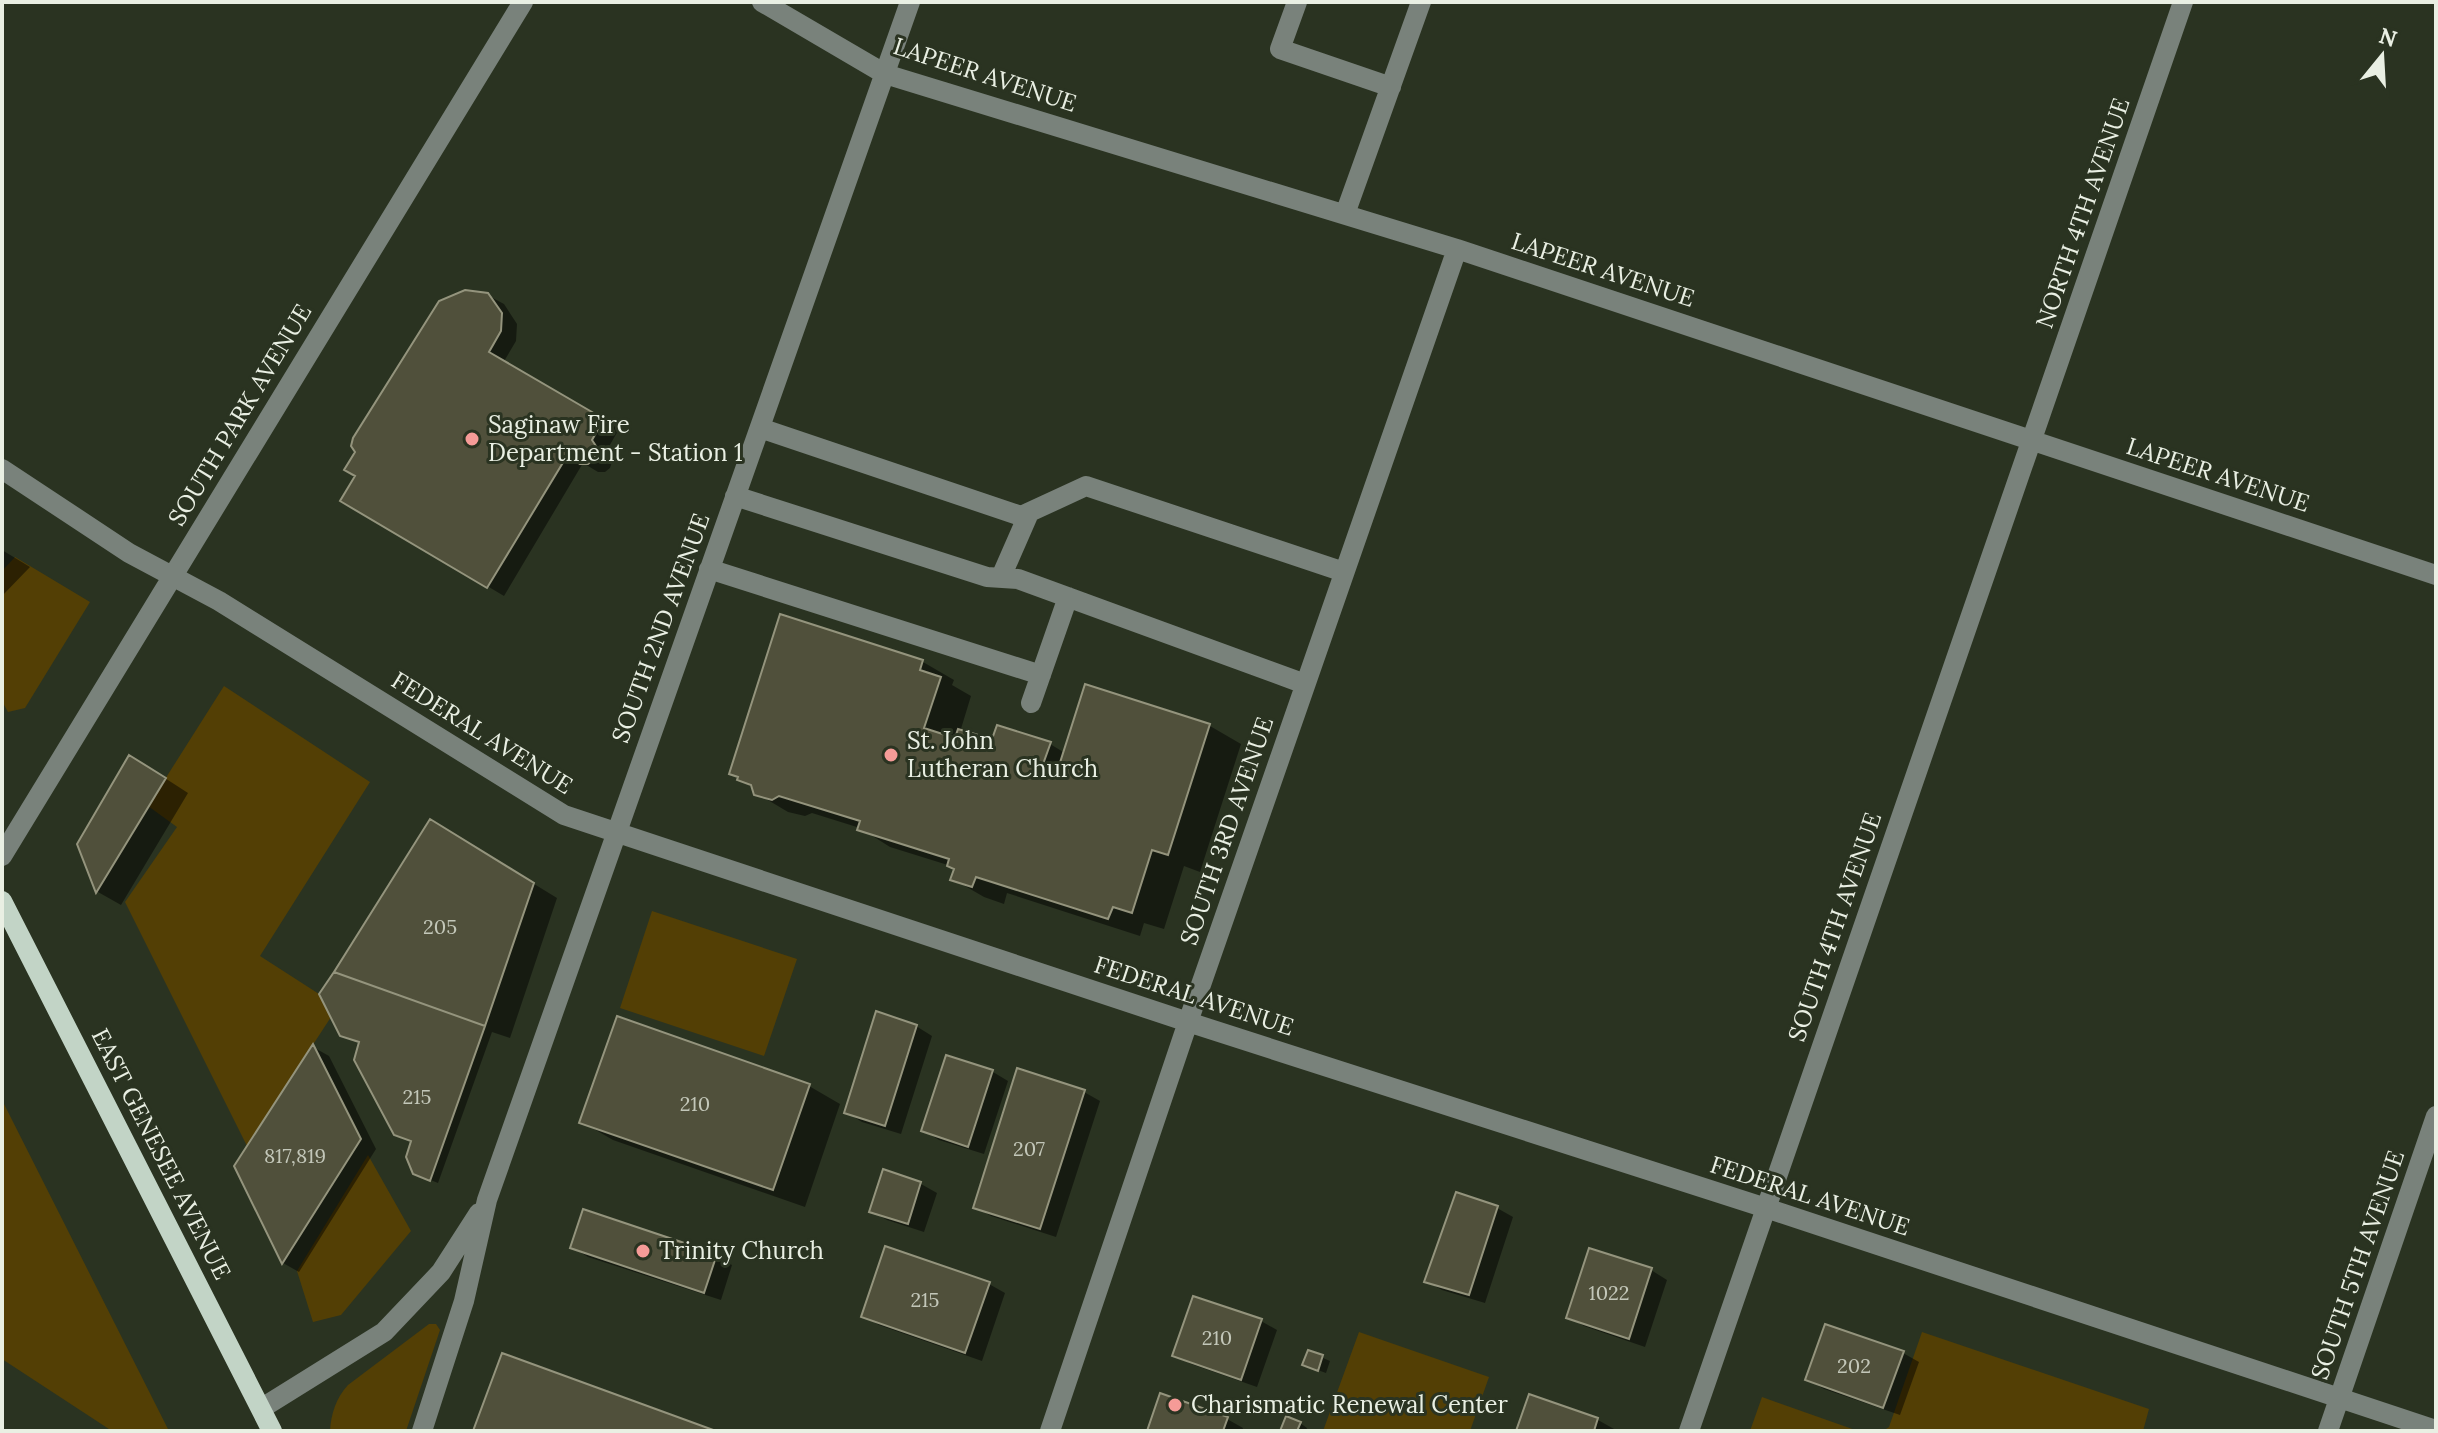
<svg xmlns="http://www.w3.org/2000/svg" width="2438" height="1433" viewBox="0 0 2438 1433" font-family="Lora,serif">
	<rect width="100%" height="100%" fill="#2a3321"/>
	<path fill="#533f05" d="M15,557L90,602L25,708L8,712L2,701V571Z
		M224,686L370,782L260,956L319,994L331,1017L247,1146L125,902L177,827L148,806Z
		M652,911L797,959L764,1056L620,1008Z
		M4,1104L169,1431H112L2,1359V1108Z
		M368,1155L411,1231L341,1315L313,1322L297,1271Z
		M429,1324H436L440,1330L406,1431H330C331,1414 336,1398 348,1385Z
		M1359,1332L1489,1377L1470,1431H1323Z
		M1922,1332L2149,1409L2143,1431H1883L1889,1427Z
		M1762,1397L1858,1431H1750Z"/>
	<path fill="#0007" d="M487,295L504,304L517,324L516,341L503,363L619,429L607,450L613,459L610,468L605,472H598L583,463L504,596L343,500Z
		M2,550L30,567L2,596Z
		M782,616L923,662L954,680L952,685L971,696L960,732L993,742L1050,744L1065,753L1086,687L1210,726L1241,744L1200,872L1184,866L1164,929L1144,923L1140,936L1007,893L1004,904L984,897L953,879L956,869L951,866L890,847L860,828L812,813L805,816L788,812L756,793L754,788L739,780Z
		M154,771L188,793L121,905L98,892L79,844Z
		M454,835L557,898L510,1038L492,1032L438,1183L423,1177L420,1146L361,1043L350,1039Z
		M618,1019L809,1086L840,1104L805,1207L613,1140L582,1122Z
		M916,1026L932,1036L901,1134L862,1122L846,1112Z
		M313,1047L329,1056L376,1149L299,1272L283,1263L236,1166Z
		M948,1057L993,1072L1008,1081L984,1154L939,1140L923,1130Z
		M1084,1092L1100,1101L1056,1237L991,1216L975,1207Z
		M884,1172L921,1184L937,1193L924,1232L887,1220L871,1211Z
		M1497,1208L1513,1217L1485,1303L1442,1290L1426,1281Z
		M572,1247L716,1255L732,1265L721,1300L588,1257Z
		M1590,1250L1651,1270L1667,1280L1645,1347L1584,1326L1568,1317Z
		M989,1284L1005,1293L982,1361L879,1325L863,1316Z
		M1261,1321L1277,1330L1257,1387L1191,1364L1175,1355Z
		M1309,1352L1330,1361L1326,1373L1312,1368Z
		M1903,1353L1919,1362L1900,1415L1824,1389L1808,1380Z
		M1530,1396L1598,1420L1614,1429L1613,1431H1518Z
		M1227,1419L1243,1428L1242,1431H1149Z
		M1300,1423L1307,1428L1306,1431H1283Z"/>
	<path fill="#50503b" stroke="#94947d" stroke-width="2" d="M465,290L488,293L502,313L501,331L489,352L604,419L592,440L598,449L594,459L588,464H580L567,456L487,588L340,501L355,476L344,470L355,452L351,446L353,438L439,301Z
		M780,614L923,660L920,670L941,677L924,728L955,738L958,729L992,739L997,725L1051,742L1042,767L1057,772L1085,684L1210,724L1168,855L1152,850L1132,913L1113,907L1108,919L976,877L972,887L950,880L954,869L947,866L949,859L857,830L860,821L779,796L772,800L754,795L751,785L737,780L738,777L729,774Z
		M129,755L166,778L96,893L77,844Z
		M430,819L534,883L485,1026L334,972Z
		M334,972L485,1026L430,1181L413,1174L406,1157L411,1141L394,1135L354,1060L359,1042L340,1036L319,994Z
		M876,1011L917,1025L885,1126L844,1113Z
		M617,1016L810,1084L773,1190L579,1123Z
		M313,1044L361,1139L282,1264L234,1166Z
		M946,1055L993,1070L968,1147L921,1131Z
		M1017,1068L1085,1090L1040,1229L973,1208Z
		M883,1169L921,1182L908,1224L869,1212Z
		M1456,1192L1498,1206L1469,1295L1424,1282Z
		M583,1209L717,1254L704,1293L570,1248Z
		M885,1246L990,1282L965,1353L861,1317Z
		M1589,1248L1652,1268L1629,1339L1566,1318Z
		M1193,1296L1262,1319L1241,1380L1172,1356Z
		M1825,1324L1904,1351L1883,1408L1805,1380Z
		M1308,1350L1323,1355L1318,1371L1302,1365Z
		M502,1353L716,1431H473Z
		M1160,1393L1228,1417L1223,1431H1147Z
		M1529,1394L1598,1418L1594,1431H1516Z
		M1286,1416L1301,1422L1297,1431H1280Z"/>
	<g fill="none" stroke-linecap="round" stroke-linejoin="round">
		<path stroke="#79827b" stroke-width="20" d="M762,2L885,74L1457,249L2436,575
			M1297,2L1280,49L1391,87
			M1345,214L1421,2
			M760,428L1021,516L1086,486L1344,572
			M2,469L129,553L219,601L564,815L1188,1022L1766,1208L2436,1430
			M735,496L987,577L1018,579L1305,684
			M709,569L1041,675
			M1001,577L1029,513
			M1031,703L1068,597
			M2,856L523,2
			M262,1408L384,1332L441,1272L479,1213
			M422,1431L464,1301L487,1200L910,2
			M1050,1431L1188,1022L1457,249
			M1689,1431L2183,2
			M2328,1431L2436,1116"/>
		<path stroke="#c2d4c6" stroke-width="20" d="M2,901L272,1431"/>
	</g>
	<g fill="#f59b97" stroke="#2a3321" stroke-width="3">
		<circle cx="472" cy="439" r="8"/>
		<circle cx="891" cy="755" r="8"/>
		<circle cx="643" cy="1251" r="8"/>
		<circle cx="1175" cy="1405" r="8"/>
	</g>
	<g text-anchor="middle" stroke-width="6" stroke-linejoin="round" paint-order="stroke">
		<g font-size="20" fill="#c3c7b9">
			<text x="440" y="934">205</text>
			<text x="417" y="1104">215</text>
			<text x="695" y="1111">210</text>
			<text x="1029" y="1156">207</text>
			<text x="295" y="1163">817,819</text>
			<text x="1609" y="1300">1022</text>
			<text x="925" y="1307">215</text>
			<text x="1217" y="1345">210</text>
			<text x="1854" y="1373">202</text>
		</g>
		<g font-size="24" fill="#e9efe3" stroke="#2a3321">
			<text transform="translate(985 75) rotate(18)" y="8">LAPEER AVENUE</text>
			<text transform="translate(2083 213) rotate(-71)" y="8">NORTH 4TH AVENUE</text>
			<text transform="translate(1603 270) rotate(18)" y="8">LAPEER AVENUE</text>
			<text transform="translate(240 415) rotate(-59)" y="8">SOUTH PARK AVENUE</text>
			<text transform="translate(2218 475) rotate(18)" y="8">LAPEER AVENUE</text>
			<text transform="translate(661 628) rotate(-70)" y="8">SOUTH 2ND AVENUE</text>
			<text transform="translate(482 733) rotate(32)" y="8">FEDERAL AVENUE</text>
			<text transform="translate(1227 831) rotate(-71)" y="8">SOUTH 3RD AVENUE</text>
			<text transform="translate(1835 927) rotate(-71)" y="8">SOUTH 4TH AVENUE</text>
			<text transform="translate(1194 996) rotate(18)" y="8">FEDERAL AVENUE</text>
			<text transform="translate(161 1154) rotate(63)" y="8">EAST GENESEE AVENUE</text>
			<text transform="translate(1810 1196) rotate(18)" y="8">FEDERAL AVENUE</text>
			<text transform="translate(2358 1265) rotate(-71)" y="8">SOUTH 5TH AVENUE</text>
		</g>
		<g font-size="24" fill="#e9efe3" stroke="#2a3321" text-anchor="start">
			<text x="488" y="433">Saginaw Fire<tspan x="488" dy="28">Department - Station 1</tspan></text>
			<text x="907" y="749">St. John<tspan x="907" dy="28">Lutheran Church</tspan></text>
			<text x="659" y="1259">Trinity Church</text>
			<text x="1191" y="1413">Charismatic Renewal Center</text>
		</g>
	</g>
	<rect width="2438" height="1433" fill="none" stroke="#e9efe3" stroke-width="8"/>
	<g transform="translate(2382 56) rotate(18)" stroke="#2a3321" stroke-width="6" paint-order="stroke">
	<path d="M0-6L14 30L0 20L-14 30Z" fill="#e9efe3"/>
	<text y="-12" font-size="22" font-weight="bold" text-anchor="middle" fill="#e9efe3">N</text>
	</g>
</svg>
